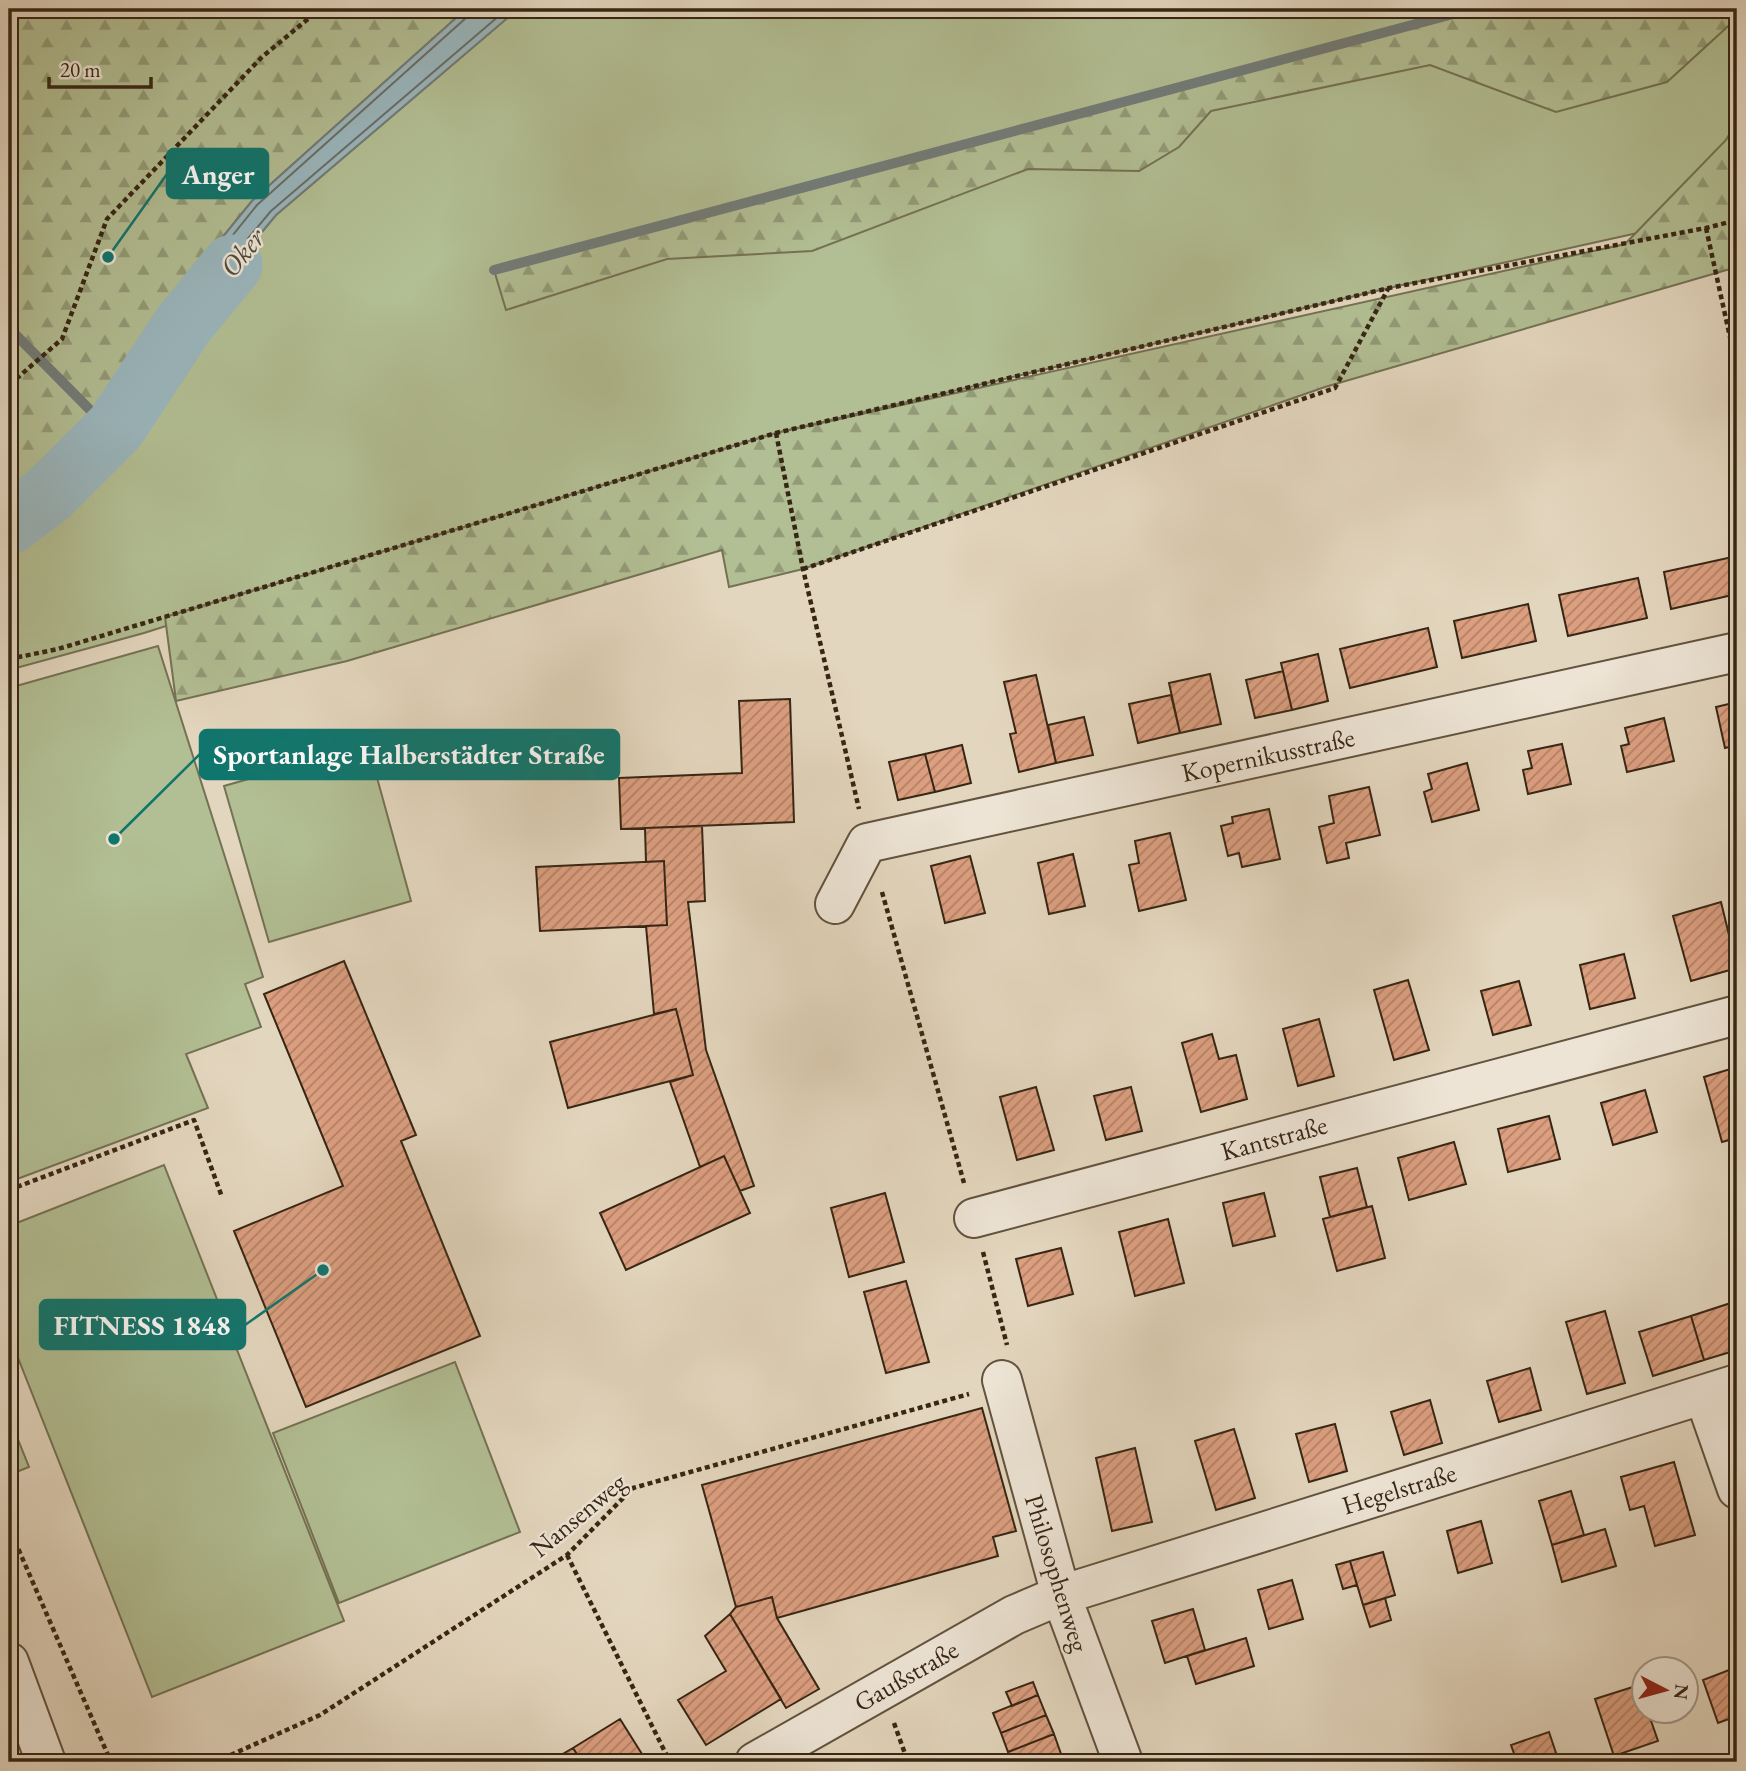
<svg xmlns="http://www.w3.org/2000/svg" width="1746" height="1771" viewBox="0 0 1746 1771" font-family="'EB Garamond',serif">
	<defs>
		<pattern id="forest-firs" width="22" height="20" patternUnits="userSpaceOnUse" patternTransform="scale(1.75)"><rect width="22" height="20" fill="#b2be93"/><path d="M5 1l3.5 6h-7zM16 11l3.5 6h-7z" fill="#929a77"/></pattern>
		<pattern id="building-hatch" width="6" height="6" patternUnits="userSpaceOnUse" patternTransform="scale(1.75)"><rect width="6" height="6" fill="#dc9f80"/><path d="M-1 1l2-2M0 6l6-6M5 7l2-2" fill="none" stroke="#b38168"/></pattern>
	</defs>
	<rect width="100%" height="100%" fill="#e3d6be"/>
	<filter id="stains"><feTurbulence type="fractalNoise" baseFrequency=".00286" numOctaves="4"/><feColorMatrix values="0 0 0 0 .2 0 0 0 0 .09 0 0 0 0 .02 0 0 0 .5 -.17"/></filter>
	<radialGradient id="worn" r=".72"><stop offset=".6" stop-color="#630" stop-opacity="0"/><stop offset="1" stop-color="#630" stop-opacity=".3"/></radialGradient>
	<path fill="#b2be93" stroke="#747254" stroke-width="2" d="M518,9H1737V211L1389,288L776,433L144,633L9,670V520L104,439L176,335L276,215Z
		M158,646L263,977L245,984L261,1027L186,1054L208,1108L9,1182V688Z
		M368,745L411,901L269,942L224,786Z
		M164,1165L344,1621L152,1697L9,1335V1226Z
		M455,1362L520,1532L339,1603L273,1433Z
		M9,1417L29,1467L9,1475Z"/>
	<path fill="url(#forest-firs)" stroke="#747254" stroke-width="2" d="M9,9H466L252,201L161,313L94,414L29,482L9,498Z
		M1472,9H1737V18L1667,82L1556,112L1430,65L1211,111L1179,147L1139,171L1028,169L812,251L667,259L506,310L494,270Z
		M1737,121V267L1325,387L803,569L729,587L722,550L347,661L176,701L165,617L776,433L1625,244L1726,140Z"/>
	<path fill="#9ab6bd" stroke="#727c79" stroke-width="2" d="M466,9H518L276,215L176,335L104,439L9,520V498L30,482L94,414L161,313L252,201Z"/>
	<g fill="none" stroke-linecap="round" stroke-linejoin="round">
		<path stroke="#686e68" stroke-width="2" d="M470,9L467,17L257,205L167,317L100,419L65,455V460H70L99,435L171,330L271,211L507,9"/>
		<path stroke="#727c79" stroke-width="10" d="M494,270L1472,9
			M9,325L14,333L94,414L116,427"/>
		<path stroke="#9ab6bd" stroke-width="61" d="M9,524L48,495L116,427L183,325L232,265"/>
	</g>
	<path fill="url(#building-hatch)" stroke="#372614" stroke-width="2" d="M1737,556V594L1671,609L1664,572Z
		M1638,578L1647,618L1568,636L1559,595Z
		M1528,604L1536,641L1462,658L1454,621Z
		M1428,628L1437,667L1350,688L1340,649Z
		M1318,654L1328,701L1292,710L1281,663Z
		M1283,671L1292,710L1255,718L1246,680Z
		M1210,674L1221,724L1180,733L1169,683Z
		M1036,675L1056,763L1019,772L1010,734L1016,733L1004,682Z
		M1171,695L1180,733L1138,743L1129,704Z
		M790,699L794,822L621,829L619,778L742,773L739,701Z
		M1737,702V745L1725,748L1716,707Z
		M1084,717L1093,755L1056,763L1048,725Z
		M1664,718L1674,761L1627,772L1621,746L1629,744L1625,728Z
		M1562,744L1571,784L1528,794L1523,770L1532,768L1528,751Z
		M962,745L971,783L935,792L925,754Z
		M925,754L935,792L898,800L889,762Z
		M1467,763L1479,810L1432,822L1424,792L1432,789L1428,774Z
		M1369,787L1380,835L1346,843L1349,858L1327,863L1319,827L1334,823L1329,796Z
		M1269,809L1280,859L1242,867L1239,853L1228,856L1221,826L1233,823L1232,817Z
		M702,826L705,901L688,902L706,1050L754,1186L740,1191L724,1156L700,1167L670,1082L693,1075L676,1009L654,1014L646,926L667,925L664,861L646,862L645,828Z
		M1170,833L1186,900L1139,911L1129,865L1139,863L1135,841Z
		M1073,854L1085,906L1049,914L1038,863Z
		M970,856L985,913L945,923L931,866Z
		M664,861L667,925L540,931L536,867Z
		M1721,902L1737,968L1691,981L1673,916Z
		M1624,954L1635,998L1590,1009L1580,965Z
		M344,961L416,1135L401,1141L480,1336L306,1407L234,1231L343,1186L264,994Z
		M1408,980L1429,1050L1394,1060L1374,990Z
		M1519,981L1531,1025L1493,1035L1481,991Z
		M676,1009L693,1075L568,1108L550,1042Z
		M1319,1019L1334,1076L1298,1086L1283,1029Z
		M1212,1034L1219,1059L1236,1055L1247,1099L1201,1112L1182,1043Z
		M1737,1067V1138L1722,1142L1704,1077Z
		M1036,1087L1054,1150L1017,1160L1000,1097Z
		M1131,1087L1142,1131L1106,1140L1094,1096Z
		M1645,1090L1657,1132L1613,1145L1601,1103Z
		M1549,1116L1560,1159L1508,1172L1498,1129Z
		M1454,1142L1466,1184L1409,1200L1398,1158Z
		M724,1156L750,1213L626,1270L600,1213Z
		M1357,1168L1367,1207L1330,1217L1320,1177Z
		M885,1193L904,1262L849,1277L831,1208Z
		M1264,1193L1275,1236L1233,1246L1223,1203Z
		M1372,1206L1385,1258L1337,1271L1323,1219Z
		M1168,1219L1184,1283L1135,1296L1119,1232Z
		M1061,1248L1073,1294L1028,1306L1016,1259Z
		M906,1281L929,1362L886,1373L864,1292Z
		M1737,1301V1350L1704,1360L1691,1316Z
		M1605,1311L1625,1383L1587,1394L1566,1322Z
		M1691,1316L1704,1360L1653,1376L1639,1332Z
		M1530,1368L1541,1410L1499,1422L1487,1381Z
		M1430,1400L1442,1443L1404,1455L1391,1412Z
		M982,1408L1016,1531L993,1537L998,1556L777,1618L772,1597L736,1607L702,1485Z
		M1335,1424L1347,1471L1309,1482L1296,1434Z
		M1234,1429L1255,1498L1216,1510L1195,1441Z
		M1135,1448L1152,1522L1112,1531L1096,1458Z
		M1674,1462L1695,1535L1655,1546L1644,1506L1630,1510L1621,1477Z
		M1571,1491L1584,1535L1552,1545L1539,1501Z
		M1481,1521L1492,1563L1458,1573L1447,1531Z
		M1605,1529L1616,1566L1562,1582L1552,1545Z
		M1383,1552L1395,1595L1363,1605L1350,1561Z
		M1350,1561L1357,1585L1343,1589L1336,1565Z
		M1292,1580L1303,1619L1269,1629L1258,1590Z
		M772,1597L777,1618L819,1689L786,1708L730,1614L736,1607Z
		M1385,1598L1391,1620L1370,1627L1363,1605Z
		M1193,1609L1205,1650L1165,1663L1152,1621Z
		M730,1614L781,1699L706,1745L678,1700L726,1671L705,1636Z
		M1246,1638L1254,1666L1196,1684L1187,1656Z
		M1737,1667V1716L1718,1723L1703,1680Z
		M1033,1682L1038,1695L1012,1706L1006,1692Z
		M1639,1685L1644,1701V1712H1648L1658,1741L1614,1756L1595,1699Z
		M1038,1695L1046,1715L1001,1733L993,1713Z
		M1046,1715L1054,1734L1008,1752L1001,1733Z
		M620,1719L647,1762H582L573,1748Z
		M1549,1732L1559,1762H1517L1511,1745Z
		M1054,1734L1061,1754L1040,1762H1012L1008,1752Z
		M573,1748L582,1762H549Z
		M1061,1754L1064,1762H1040Z"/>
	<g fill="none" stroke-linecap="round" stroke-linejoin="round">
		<defs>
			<path id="minor" d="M835,904L867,843L1737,652
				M974,1218L1737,1015
				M1002,1380L1061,1595L1123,1762
				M1704,1395L1737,1489
				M9,1662L46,1762
				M755,1762L1014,1615L1061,1595L1737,1384"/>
		</defs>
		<use href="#minor" stroke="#62523e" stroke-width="42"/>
		<path stroke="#372614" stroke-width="4.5" stroke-dasharray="5 3.5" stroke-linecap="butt" d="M1706,228L1737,369
			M9,383L16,379L62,339L107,219L262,57L320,9
			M776,433L803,569L859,809
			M803,569L1335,388L1388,289
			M9,659L58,649L776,433L1389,288L1706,228L1737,220
			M882,892L964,1183
			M9,1190L194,1120L222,1197
			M983,1252L1007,1345
			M9,1542L14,1539L111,1762
			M567,1555L670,1762
			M894,1723L908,1762
			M215,1762L320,1715L567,1555L633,1488L969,1394"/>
		<use href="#minor" stroke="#ede4d5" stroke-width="38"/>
	</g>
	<g text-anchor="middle" stroke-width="5" stroke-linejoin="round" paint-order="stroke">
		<g font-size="26" fill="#372614" stroke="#ede4d5">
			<text transform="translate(1268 755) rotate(-12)" y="9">Kopernikusstraße</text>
			<text transform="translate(1274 1138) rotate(-15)" y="9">Kantstraße</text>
			<text transform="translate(1399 1489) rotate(-17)" y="9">Hegelstraße</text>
			<text transform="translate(578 1515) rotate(-40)" y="9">Nansenweg</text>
			<text transform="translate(1057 1573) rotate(73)" y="9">Philosophenweg</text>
			<text transform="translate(906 1676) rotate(-30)" y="9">Gaußstraße</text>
		</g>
		<g font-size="28" font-style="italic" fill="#504a3e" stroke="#ede4d5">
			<text transform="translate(242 252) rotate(-51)" y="10">Oker</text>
		</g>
	</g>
	<path fill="none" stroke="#0f766e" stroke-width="2.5" d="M108 257L167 174M114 839L200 754M323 1270L245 1325"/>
	<g fill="#0f766e" stroke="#ede4d5" stroke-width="2.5">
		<circle cx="108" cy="257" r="7"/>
		<circle cx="114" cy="839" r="7"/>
		<circle cx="323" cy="1270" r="7"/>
	</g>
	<g fill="#0f766e" stroke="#0f766e" stroke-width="2.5">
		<rect x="167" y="149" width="101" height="49" rx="7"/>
		<rect x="200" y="730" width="419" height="49" rx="7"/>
		<rect x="40" y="1300" width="205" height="49" rx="7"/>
	</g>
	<g font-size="28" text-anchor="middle" font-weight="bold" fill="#fff">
		<text x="218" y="184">Anger</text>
		<text x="409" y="764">Sportanlage Halberstädter Straße</text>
		<text x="142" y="1335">FITNESS 1848</text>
	</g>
	<rect width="1746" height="1771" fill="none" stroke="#e3d6be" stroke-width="35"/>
	<rect x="10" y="10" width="1725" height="1750" fill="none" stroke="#372614" stroke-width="3.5"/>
	<rect x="18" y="18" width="1711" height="1736" fill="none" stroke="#372614" stroke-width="2"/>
	<g transform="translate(1665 1690) rotate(96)"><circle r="33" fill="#ede4d5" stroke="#a49888" stroke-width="2"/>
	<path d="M0-5L12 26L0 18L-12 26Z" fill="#8f2418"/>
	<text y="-10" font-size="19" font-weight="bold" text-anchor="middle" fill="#372614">N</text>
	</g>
	<path d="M49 77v10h102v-10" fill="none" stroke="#372614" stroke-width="3.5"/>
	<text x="60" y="77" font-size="21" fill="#372614" stroke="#ede4d5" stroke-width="5" paint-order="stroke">20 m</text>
	<rect width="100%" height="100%" filter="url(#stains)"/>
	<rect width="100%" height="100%" fill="url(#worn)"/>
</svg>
